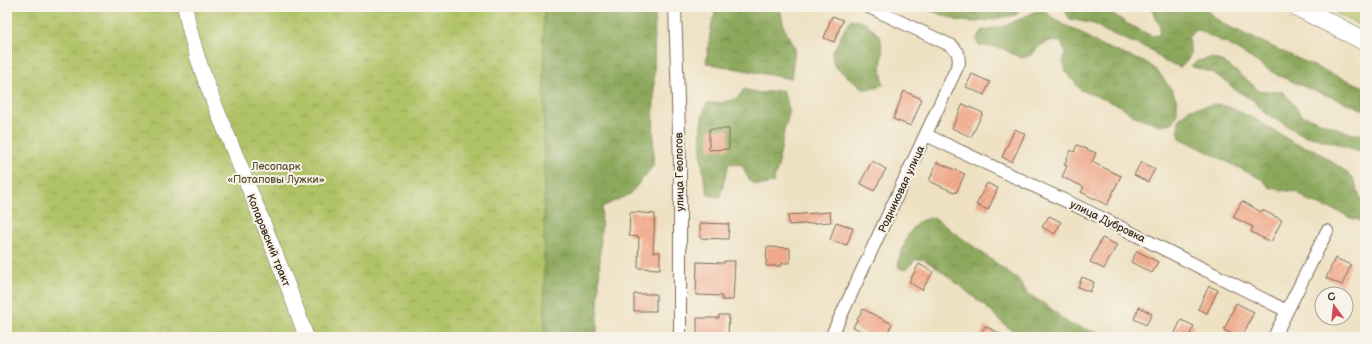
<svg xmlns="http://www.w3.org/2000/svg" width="1372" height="344" viewBox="0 0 1372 344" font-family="'Balsamiq Sans',sans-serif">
	<defs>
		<pattern id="forest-crowns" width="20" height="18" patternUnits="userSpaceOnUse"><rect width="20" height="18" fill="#8ca85b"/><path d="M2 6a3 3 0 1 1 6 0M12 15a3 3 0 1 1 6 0" fill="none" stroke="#74894b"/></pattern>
		<pattern id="park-crowns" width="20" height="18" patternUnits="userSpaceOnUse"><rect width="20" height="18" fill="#b0c266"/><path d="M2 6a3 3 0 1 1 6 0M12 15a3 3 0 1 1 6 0" fill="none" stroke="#909e53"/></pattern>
		<pattern id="building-hatch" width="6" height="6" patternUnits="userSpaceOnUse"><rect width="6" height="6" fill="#f5ad8e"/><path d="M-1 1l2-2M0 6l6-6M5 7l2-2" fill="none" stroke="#c88d73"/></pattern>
	</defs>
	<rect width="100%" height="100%" fill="#f7f3e8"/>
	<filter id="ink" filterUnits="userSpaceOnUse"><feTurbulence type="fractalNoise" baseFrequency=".025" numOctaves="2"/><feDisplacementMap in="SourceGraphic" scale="8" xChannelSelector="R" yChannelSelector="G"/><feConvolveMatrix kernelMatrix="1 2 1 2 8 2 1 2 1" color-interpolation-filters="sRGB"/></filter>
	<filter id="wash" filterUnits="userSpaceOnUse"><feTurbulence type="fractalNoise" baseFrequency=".012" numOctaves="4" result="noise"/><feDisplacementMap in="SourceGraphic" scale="16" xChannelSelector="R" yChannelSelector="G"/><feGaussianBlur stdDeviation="0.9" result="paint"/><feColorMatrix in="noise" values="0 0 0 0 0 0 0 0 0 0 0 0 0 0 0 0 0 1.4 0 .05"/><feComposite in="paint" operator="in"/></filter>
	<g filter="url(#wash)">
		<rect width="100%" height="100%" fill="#eee1c2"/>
		<path fill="#b0c266" stroke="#767642" d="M1324,7H1365V28Z"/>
		<path fill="url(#forest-crowns)" stroke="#64693c" d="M208,7H655L653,166L630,194L602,207L597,332L564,333V337H333Z
			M724,7H780L784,28L795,48L791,79L706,63L711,28L716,9Z
			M921,7H1022L1016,15L977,22L959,21Z
			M1065,7H1103L1128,24L1152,36L1159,35L1160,26L1150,7H1199L1206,10L1223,24L1327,72L1365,87V110L1305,87L1277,75L1233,47L1196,29L1188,38C1191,52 1193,57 1181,67L1165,62L1151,50L1107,32L1094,24L1070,19L1065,11Z
			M1036,11H1045L1055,20L1064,25L1077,30L1100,45L1149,64L1160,74L1172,90L1177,101V114L1172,123L1160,125L1132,115L1121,106L1081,90L1066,72L1063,61L1065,52L1061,42L1051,41L1041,45L1031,55L1022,58L1013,54L1002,48L979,45L976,39L983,30L1005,26Z
			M851,19L866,23L880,36L883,53L881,66L883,84L875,88L864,89L834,66L832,53C839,42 843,30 851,19Z
			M1211,58L1224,62L1252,84L1259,91L1283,92L1293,103L1301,115L1353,134H1365V153L1334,143L1303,135L1265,113L1253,100L1235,90L1227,82L1213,73L1190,66L1197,61Z
			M744,89L760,93L782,90L787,101L789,114L784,131L778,167L773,183C751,188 751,184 742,165L729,163L720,197L708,195C702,173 698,140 702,118C702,113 705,108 707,103H721L738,98Z
			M1217,104L1229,107L1257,120L1294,143L1315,150L1341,168L1353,178L1362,203L1365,204V222L1348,217L1340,212L1308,201L1297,192L1280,190L1269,187L1263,180L1180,138L1178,130L1179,119L1190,109Z
			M933,217L1018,279L1027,293L1049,307L1069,324L1111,337H1020L1007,327L984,305L940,270L923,259L915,260L905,270L899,268L898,262L908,235L918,222Z"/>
		<path fill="url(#park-crowns)" stroke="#767642" d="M7,7H544V337H7Z"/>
		<g id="blocks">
			<path fill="url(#building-hatch)" d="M832,16L843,20L834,42L824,38Z
				M972,74L990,82L984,95L966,87Z
				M904,91L922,99L911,126L893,119Z
				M963,104L983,113L971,137L952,128Z
				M709,129H729V149L709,150Z
				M1015,129L1025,134L1012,162L1002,157Z
				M1077,145L1096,153L1092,162L1121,176L1107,205L1081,192L1084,187L1062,177L1067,166L1064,165L1071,150L1074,152Z
				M872,161L886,169L874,191L860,183Z
				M937,162L965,174L956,193L929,181Z
				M1141,162L1155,169L1148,182L1134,175Z
				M987,183L998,188L988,210L976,205Z
				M1242,201L1261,212L1262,210L1282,220L1271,242L1251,232L1253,227L1233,217Z
				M630,212L655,214L653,252H660V269L638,268L639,237L629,236Z
				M830,212L831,222L789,225L788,215Z
				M1049,216L1061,222L1055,234L1042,227Z
				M836,222L853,228L847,245L830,240Z
				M700,223L729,224L728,239L700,238Z
				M1102,238L1117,245L1104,269L1090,262Z
				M767,247L790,248V263H782V266H766Z
				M1137,251L1158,262L1152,273L1131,262Z
				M1335,258L1351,265L1342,285L1326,278Z
				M724,261H735L733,300H722V296L696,295L697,262L724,263Z
				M919,264L933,272L922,290L909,282Z
				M1082,277L1094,282L1090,292L1078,287Z
				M1209,286L1218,290L1207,313L1198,309Z
				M634,294H656V311H634Z
				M1236,303L1254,312L1242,337H1238L1224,330Z
				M1139,307L1152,314L1146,325L1134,319Z
				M863,309L892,324L885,337H863L865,333L853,327Z
				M719,315H729L728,337H697V318H719Z
				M1181,320L1194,326L1189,336L1185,334L1183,337H1180L1174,335Z
				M985,326L1006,337H979Z"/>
		</g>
	</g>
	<g filter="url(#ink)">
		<use href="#blocks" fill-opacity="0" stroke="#7a6a57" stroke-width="1"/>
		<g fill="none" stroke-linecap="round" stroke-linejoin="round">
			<defs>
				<path id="minor" d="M675,7L680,164V337
					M926,135L1106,220L1287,311
					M831,337L959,63L958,53L952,46L869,7
					M1274,337L1327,231"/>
				<path id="tertiary" d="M185,7C194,59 216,108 236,156C260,216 286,276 306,337"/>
				<path id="primary" d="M1298,7L1365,41"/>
			</defs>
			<use href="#minor" stroke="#7a6a57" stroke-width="14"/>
			<use href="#tertiary" stroke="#7a6a57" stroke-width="16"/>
			<use href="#primary" stroke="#7a6a57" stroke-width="20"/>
			<use href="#minor" stroke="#fff" stroke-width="12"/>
			<use href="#tertiary" stroke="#fff" stroke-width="15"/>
			<use href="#primary" stroke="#fff" stroke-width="19"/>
		</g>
	</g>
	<g text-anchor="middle" stroke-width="4" stroke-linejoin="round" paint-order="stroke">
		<g font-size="11" fill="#585030" stroke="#f7f3e8">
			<text x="276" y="170">Лесопарк<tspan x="276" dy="13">«Потаповы Лужки»</tspan></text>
		</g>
		<g font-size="11" fill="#3b2a1e" stroke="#f7f3e8">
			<text transform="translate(679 172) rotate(-91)" y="4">улица Геологов</text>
			<text transform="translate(901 189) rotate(-65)" y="4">Родниковая улица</text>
			<text transform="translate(1108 221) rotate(26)" y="4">улица Дубровка</text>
			<text transform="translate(269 240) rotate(68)" y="4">Коларовский тракт</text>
		</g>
	</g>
	<rect width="1372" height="344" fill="none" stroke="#f7f3e8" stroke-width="24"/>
	<g transform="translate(1334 306) rotate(345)"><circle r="19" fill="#f7f3e8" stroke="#aca397"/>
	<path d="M0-3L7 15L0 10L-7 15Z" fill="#d1495b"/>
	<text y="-6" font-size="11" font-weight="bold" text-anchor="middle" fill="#3b2a1e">С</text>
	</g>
</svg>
